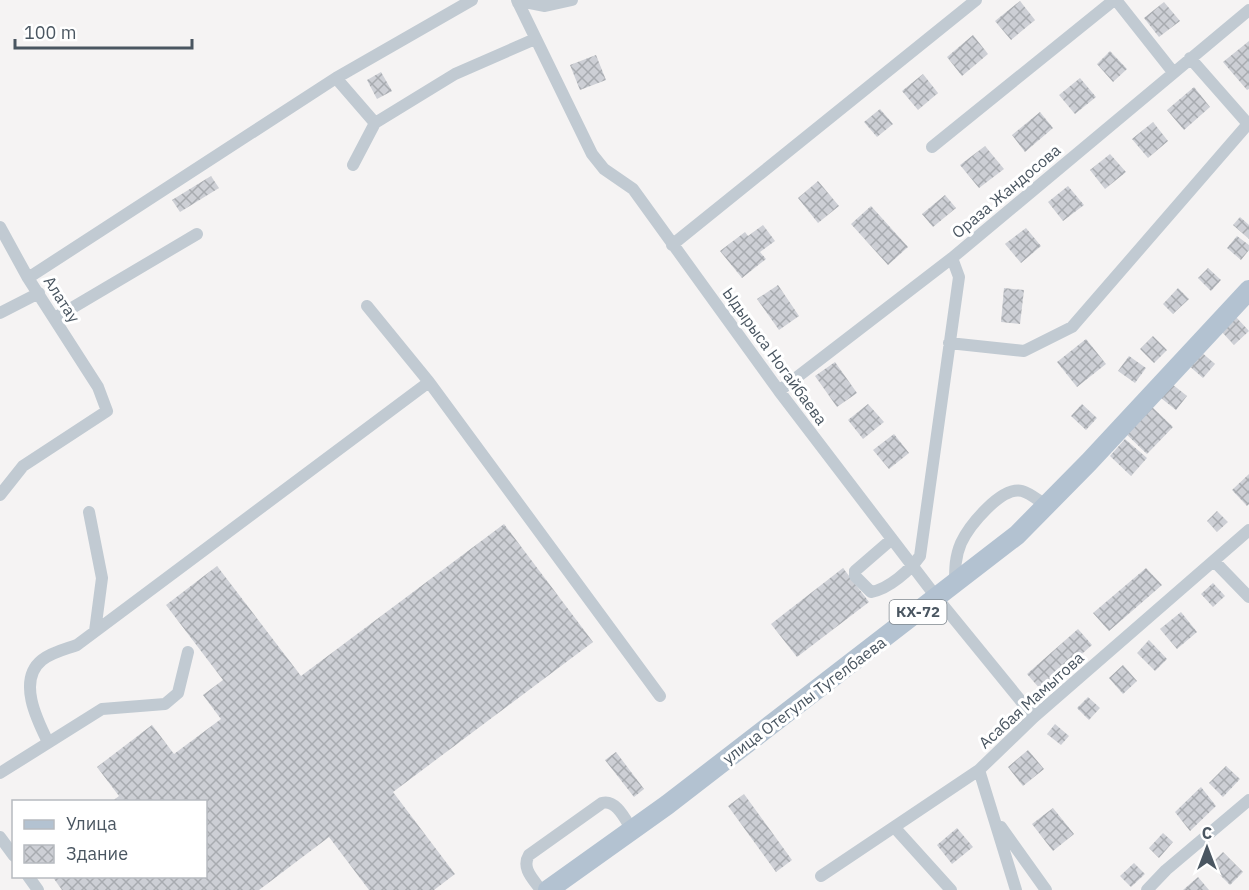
<svg xmlns="http://www.w3.org/2000/svg" width="1249" height="890" viewBox="0 0 1249 890" font-family="'IBM Plex Sans',sans-serif">
	<defs>
		<pattern id="building-cross-hatch" width="8" height="8" patternUnits="userSpaceOnUse" patternTransform="scale(1.5)"><rect width="8" height="8" fill="#cdcfd5"/><path d="M0 0l8 8M0 8l8-8" fill="none" stroke="#a8abb0"/></pattern>
	</defs>
	<rect width="100%" height="100%" fill="#f5f3f3"/>
	<path fill="url(#building-cross-hatch)" d="M1020,1L1035,20L1011,40L995,21Z
		M1164,2L1180,21L1159,37L1144,18Z
		M973,35L988,54L962,76L947,57Z
		M1249,41V89L1247,90L1223,62Z
		M1110,51L1127,69L1113,82L1097,64Z
		M596,55L606,80L580,90L570,65Z
		M381,72L392,91L377,99L367,80Z
		M923,74L938,93L918,110L902,91Z
		M1080,78L1096,97L1075,114L1059,95Z
		M1194,87L1210,107L1184,130L1167,110Z
		M880,109L893,124L877,137L864,122Z
		M1040,112L1053,128L1025,152L1012,135Z
		M1153,122L1168,141L1148,158L1132,139Z
		M985,146L1004,169L979,188L960,165Z
		M1110,154L1126,172L1105,189L1090,170Z
		M211,176L219,188L180,212L172,200Z
		M818,181L839,206L818,223L798,198Z
		M1068,186L1084,205L1063,221L1048,202Z
		M945,195L956,208L933,227L922,214Z
		M871,206L908,247L888,265L851,224Z
		M1240,217L1249,225V239L1233,225Z
		M763,225L775,241L760,252L766,259L742,278L720,251L745,232L748,236Z
		M1026,228L1041,246L1021,263L1005,244Z
		M1237,236L1249,245V250L1241,260L1227,248Z
		M1208,268L1221,280L1211,291L1198,278Z
		M778,285L799,316L779,330L757,299Z
		M1004,288L1024,290L1020,324L1001,322Z
		M1178,288L1189,299L1173,314L1163,304Z
		M1236,317L1249,331L1234,345L1221,331Z
		M1153,336L1167,350L1154,363L1140,349Z
		M1086,339L1106,364L1077,387L1057,362Z
		M1200,351L1215,364L1203,378L1187,364Z
		M1129,356L1146,368L1135,383L1118,371Z
		M835,362L857,393L837,407L815,376Z
		M1172,384L1187,396L1176,410L1161,398Z
		M868,404L884,422L863,439L848,420Z
		M1082,404L1097,418L1086,430L1071,416Z
		M1149,404L1173,427L1147,454L1123,431Z
		M894,434L909,453L889,469L873,450Z
		M1125,439L1147,458L1131,476L1110,456Z
		M1249,474V504L1247,506L1232,490Z
		M1217,511L1228,522L1217,532L1207,521Z
		M504,524L593,642L393,792L455,874L434,890H369L329,837L259,890H62L52,876H206V802H111L119,796L97,767L152,725L174,754L221,719L203,695L223,680L166,605L217,566L301,676Z
		M843,568L869,602L797,657L771,624Z
		M1146,568L1162,585L1109,631L1093,613Z
		M1213,583L1225,596L1213,607L1201,594Z
		M1181,612L1197,632L1177,649L1160,629Z
		M1078,629L1092,645L1041,690L1027,674Z
		M1149,640L1167,659L1155,671L1137,653Z
		M1123,665L1137,681L1123,694L1109,678Z
		M1088,697L1100,708L1089,720L1077,708Z
		M1055,724L1069,736L1061,745L1047,734Z
		M1028,750L1044,769L1023,786L1008,767Z
		M616,752L644,789L634,797L605,760Z
		M1226,766L1240,779L1223,797L1209,783Z
		M1201,787L1216,806L1190,831L1175,812Z
		M744,794L792,860L776,872L728,806Z
		M1053,808L1074,834L1053,851L1032,824Z
		M957,828L973,847L952,864L937,845Z
		M1163,833L1173,842L1159,858L1149,848Z
		M1223,852L1243,872L1230,885L1210,865Z
		M1134,863L1145,874L1131,887L1120,876Z
		M1198,877L1209,890H1183Z"/>
	<g fill="none" stroke-linecap="round" stroke-linejoin="round">
		<path stroke="#c1cad2" stroke-width="12" d="M517,0L592,154L604,169L633,189L779,391L937,598L1034,717
			M1116,0L1173,72
			M518,3L525,2L545,6L572,0
			M1190,58L1249,125
			M336,78L375,123
			M932,147L1114,0
			M353,165L375,123L455,74L535,39
			M0,227L28,278L98,387L107,411L23,466L0,495
			M672,245L976,0
			M28,278L336,78L472,0
			M367,306L429,382L660,696
			M0,313L39,293
			M55,318L197,234
			M949,343L1024,351L1072,327L1248,124
			M779,391L952,258L1249,10
			M89,512L102,578L95,631
			M892,539L855,571V576L871,592C889,589 910,570 920,556L959,277L952,258
			M1214,561L1249,597
			M955,584C955,569 955,557 961,543C969,526 1001,486 1022,491C1030,493 1039,501 1046,505
			M48,742C37,720 17,680 42,660C52,652 66,649 77,645L429,382
			M979,770L1016,890
			M0,773L102,709L165,704L178,693L188,652
			M1001,827L1046,890
			M895,828L951,890
			M0,837L14,856
			M28,876L38,890
			M821,876L979,770L1034,717L1249,530
			M541,890C533,879 521,868 529,855L602,803C616,799 625,819 632,830
			M1147,890L1166,870L1249,800"/>
		<path stroke="#b3c2d1" stroke-width="20" d="M548,890L667,805L1017,535L1089,462L1249,290"/>
	</g>
	<g text-anchor="middle" stroke-width="6" stroke-linejoin="round" paint-order="stroke">
		<rect fill="#fff" stroke="#808990" stroke-width="1.5" x="889.5" y="600" width="57" height="24" rx="4.5"/>
		<g font-size="15" font-weight="bold" fill="#4a5661">
			<text x="918" y="617">КХ-72</text>
		</g>
		<g font-size="16" fill="#4a5661" stroke="#fff">
			<text transform="translate(1006 191) rotate(-40)" y="6">Ораза Жандосова</text>
			<text transform="translate(62 299) rotate(57)" y="6">Алатау</text>
			<text transform="translate(775 356) rotate(54)" y="6">Ыдырыса Ногайбаева</text>
			<text transform="translate(804 700) rotate(-37)" y="6">улица Отегулы Тугелбаева</text>
			<text transform="translate(1031 700) rotate(-42)" y="6">Асабая Мамытова</text>
		</g>
	</g>
	<rect x="12" y="800" width="195" height="78" fill="#ffffff" stroke="#b7bbc0" stroke-width="1.5"/>
	<rect x="24" y="820" width="30" height="9" fill="#b3c2d1" stroke="#b7bbc0" stroke-width="1.5"/>
	<text x="66" y="830" font-size="18" fill="#4a5661">Улица</text>
	<rect x="24" y="845" width="30" height="18" fill="url(#building-cross-hatch)" stroke="#b7bbc0" stroke-width="1.5"/>
	<text x="66" y="860" font-size="18" fill="#4a5661">Здание</text>
	<g transform="translate(1207 848)" stroke="#ffffff" stroke-width="4.5" paint-order="stroke">
	<path d="M0-4.5L10 22L0 15L-10 22Z" fill="#4a5661"/>
	<text y="-9" font-size="16" font-weight="bold" text-anchor="middle" fill="#4a5661">С</text>
	</g>
	<path d="M15 39v9h177v-9" fill="none" stroke="#4a5661" stroke-width="3"/>
	<text x="24" y="39" font-size="18" fill="#4a5661" stroke="#ffffff" stroke-width="4.5" paint-order="stroke">100 m</text>
</svg>
